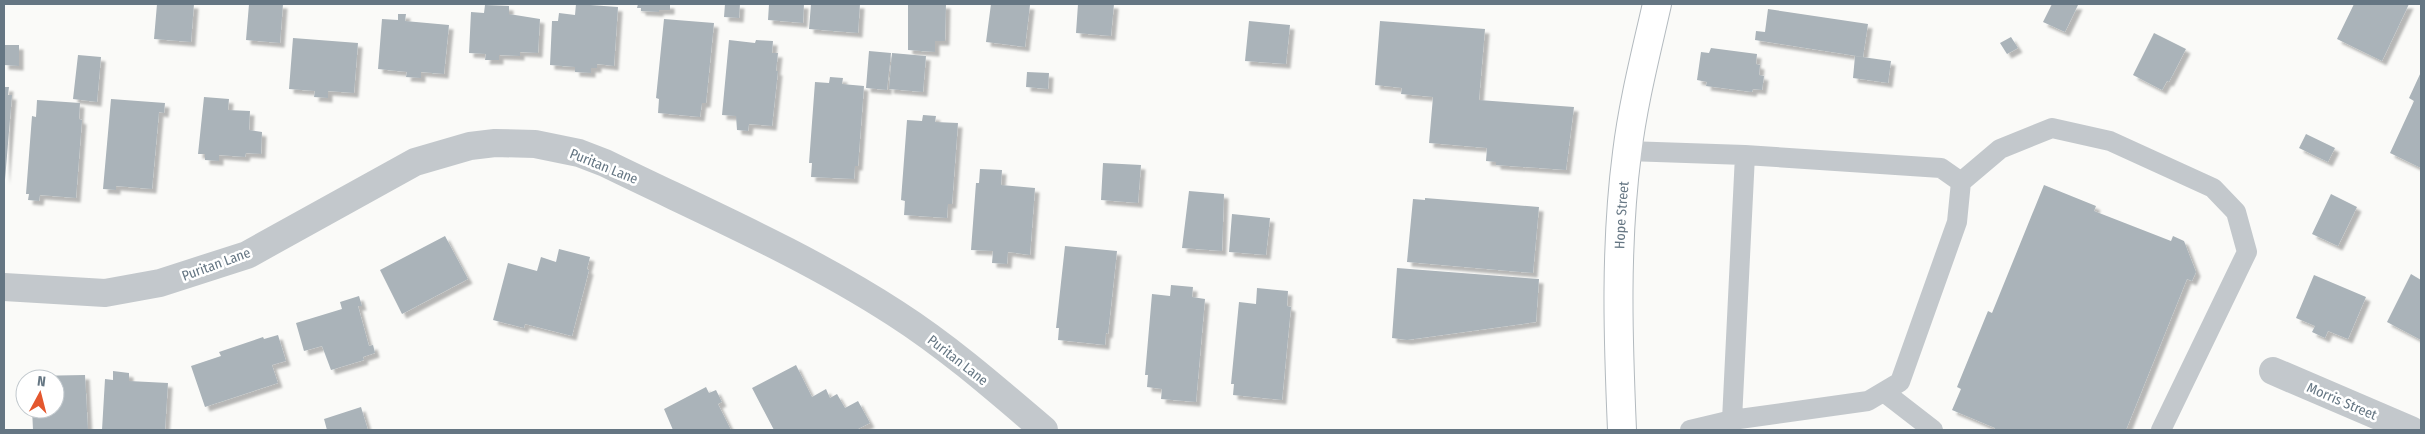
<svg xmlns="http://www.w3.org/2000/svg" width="2425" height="434" viewBox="0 0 2425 434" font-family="'Fira Sans Condensed',sans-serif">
	<defs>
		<filter id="shadow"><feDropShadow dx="4.5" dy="4.5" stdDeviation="1" flood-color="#0004"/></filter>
	</defs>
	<rect width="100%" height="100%" fill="#fafaf8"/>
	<path fill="#aab3b9" filter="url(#shadow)" d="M157,4H194L191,42L154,39Z
		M249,4H283L280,43L246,40Z
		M576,4L618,7L614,66L597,64V68H591V73L575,72V67L550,65L552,21H558L559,13L575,15Z
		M638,4H670V10H659V12L641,11V8H637Z
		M725,4H740L739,18L724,17Z
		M769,4H804L803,23L768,20Z
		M811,4H860L858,33L809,29Z
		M908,4H946L945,41H935V52L908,50Z
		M991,4L1030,5L1025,47L986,42Z
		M1078,4H1114L1111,36L1076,33Z
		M2052,4L2078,5L2065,32L2043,22Z
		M2354,4H2409L2382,61L2337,39Z
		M485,5L509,6V14L540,19L538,53L520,52V56L499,55V60H485L486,54L469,53L471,12L484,13Z
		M1768,9L1868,24L1863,57L1755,40L1756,31L1765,32Z
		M398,14H406L405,21L449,25L444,74L421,72V78L406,77L407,72L378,69L382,19L398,20Z
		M664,19L714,23L706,103H702L700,117L658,113L659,99L656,98Z
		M1249,21L1290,25L1286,64L1245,61Z
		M1380,21L1485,29L1479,100L1574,107L1566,170L1496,165V162L1486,161L1487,148L1429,143L1433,97L1401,94L1402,88L1375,85Z
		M2154,33L2186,49L2169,82L2167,81L2162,90L2133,75Z
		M2011,37L2018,48L2007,54L2000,43Z
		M293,38L358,43L354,93L328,91V98L314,97L315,91L289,89Z
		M729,40L755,43L756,40L773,41L772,53H778L776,71H778L772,126L749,124L748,131L737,130L736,116L722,115Z
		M5,45H19V66L4,65Z
		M1711,48L1757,54L1756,64L1760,65L1759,75L1764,76L1762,90L1753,89L1752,92L1706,86L1707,82L1697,80L1701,52L1709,53Z
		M869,51L891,53L887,90L866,88Z
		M892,53L926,56L923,92L889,89Z
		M78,55L101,57L97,102L73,99Z
		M1855,56L1891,61L1888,83L1853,78Z
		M1027,72L1049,73L1048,89L1026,87Z
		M2421,72V168L2390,153L2414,101L2409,98Z
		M830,77L843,78L842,84L864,86L858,166H855L854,179L811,177L812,163H809L815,82L829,83Z
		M4,87H9L8,95H12L5,180Z
		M204,97L229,99L228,110L250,111L249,130L262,132L261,154L246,153L245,157L219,155V161L205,160V154H198Z
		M111,99L165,103L164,113L159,112L152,189L116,186V190L103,189Z
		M37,100L80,103L79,119L82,120L76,198L40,195L39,201L28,200L29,194H26L32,116L36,117Z
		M923,115L936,116L935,122L958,123L952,204H948L947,218L904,215L905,201L901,200L907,120L922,121Z
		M2306,134L2335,148L2328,162L2299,148Z
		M1103,163L1141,165L1138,203L1101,200Z
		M980,169L1002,170L1001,185L1035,188L1030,255L1008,252L1007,264L992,263L993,251L971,250L976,183H979Z
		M2044,185L2096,206L2094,211L2171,241L2173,236L2184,241L2196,272L2192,281L2187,279L2126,430H1994L1995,428L1952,410L1961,389L1957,387L1988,311L1992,313Z
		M1189,191L1224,194L1222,251L1182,248Z
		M2331,194L2357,207L2338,246L2312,234Z
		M1425,198L1539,207L1533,273L1407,262L1413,199L1425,200Z
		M1232,214L1270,218L1266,255L1229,252Z
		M445,236L468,279L402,314L380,270Z
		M1065,246L1117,251L1108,334L1106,333L1105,345L1058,340L1059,328H1056Z
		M559,249L590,257L587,269L589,270L572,336L525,324L524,328L493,320L508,263L537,271L541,257L556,262Z
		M1397,268L1539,279L1536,322L1407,340L1392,338Z
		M2411,274L2421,280V340L2387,322Z
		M2314,275L2366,297L2348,339L2328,331L2325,338L2312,332L2315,326L2296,318Z
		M1171,285L1193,287L1192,297L1205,299L1196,402L1161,399L1162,389L1147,387L1148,375H1145L1152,294L1170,296Z
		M1257,288L1288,291L1287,306L1291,307L1282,400L1233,395L1234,384H1231L1239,302L1256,304Z
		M359,296L362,306H358L369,346L373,345L375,353L363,357L364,360L331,370L322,346L304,351L296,323L342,309L340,302Z
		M278,335L286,361L272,365L278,383L205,407L191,366L221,356L219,352L263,337L264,339Z
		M796,365L812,397L826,389L830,398L837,394L845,408L858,401L870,423L856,430H774L752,388Z
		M113,371L129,373V381L168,383L165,430H102L105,379L113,380Z
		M85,375L88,430H33L32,409H55V379H31V376Z
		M706,387L709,393L716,390L722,402L718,404L731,430H673L664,409Z
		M361,407L368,430H327L324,419Z"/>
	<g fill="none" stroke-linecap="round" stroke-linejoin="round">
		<defs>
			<g id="secondary">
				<path id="s1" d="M1622,430C1618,338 1615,245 1627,153C1633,103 1646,53 1657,4"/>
			</g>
		</defs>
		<use href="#secondary" stroke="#b3babf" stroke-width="30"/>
		<path stroke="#c3c8cc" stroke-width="20" d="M1627,151L1745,155L1941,168L1961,182L1957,222L1900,382L1868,401L1732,420L1690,430
			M1961,182L2000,149L2052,128L2110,141L2213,188L2236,212L2247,252L2161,430
			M1884,392L1933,430
			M1732,420L1745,155"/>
		<path stroke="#c3c8cc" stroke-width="28" d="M4,287L105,293L160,283L247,255L415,162L470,146L495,143L535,144L579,153L605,163C703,211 804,254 895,313C948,347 996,389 1044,430
			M2273,371L2411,430"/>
		<use href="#secondary" stroke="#fff" stroke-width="28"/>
	</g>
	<g text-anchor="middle" stroke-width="5" stroke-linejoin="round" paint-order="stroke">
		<g font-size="14" fill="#657683" stroke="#fff">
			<text transform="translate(604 166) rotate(22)" y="5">Puritan Lane</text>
			<text dy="5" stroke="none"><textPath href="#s1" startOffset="215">Hope Street</textPath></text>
			<text transform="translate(216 264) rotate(-20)" y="5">Puritan Lane</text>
			<text transform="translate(958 360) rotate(38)" y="5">Puritan Lane</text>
			<text transform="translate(2342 401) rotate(23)" y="5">Morris Street</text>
		</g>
	</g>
	<rect width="2425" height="434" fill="none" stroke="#657683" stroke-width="10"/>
	<g transform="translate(40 394) rotate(7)"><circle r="24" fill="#ffffff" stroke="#c1c8cd"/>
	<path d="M0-4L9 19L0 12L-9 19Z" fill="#e4572e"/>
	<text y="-8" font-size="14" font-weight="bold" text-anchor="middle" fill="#657683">N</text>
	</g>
</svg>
